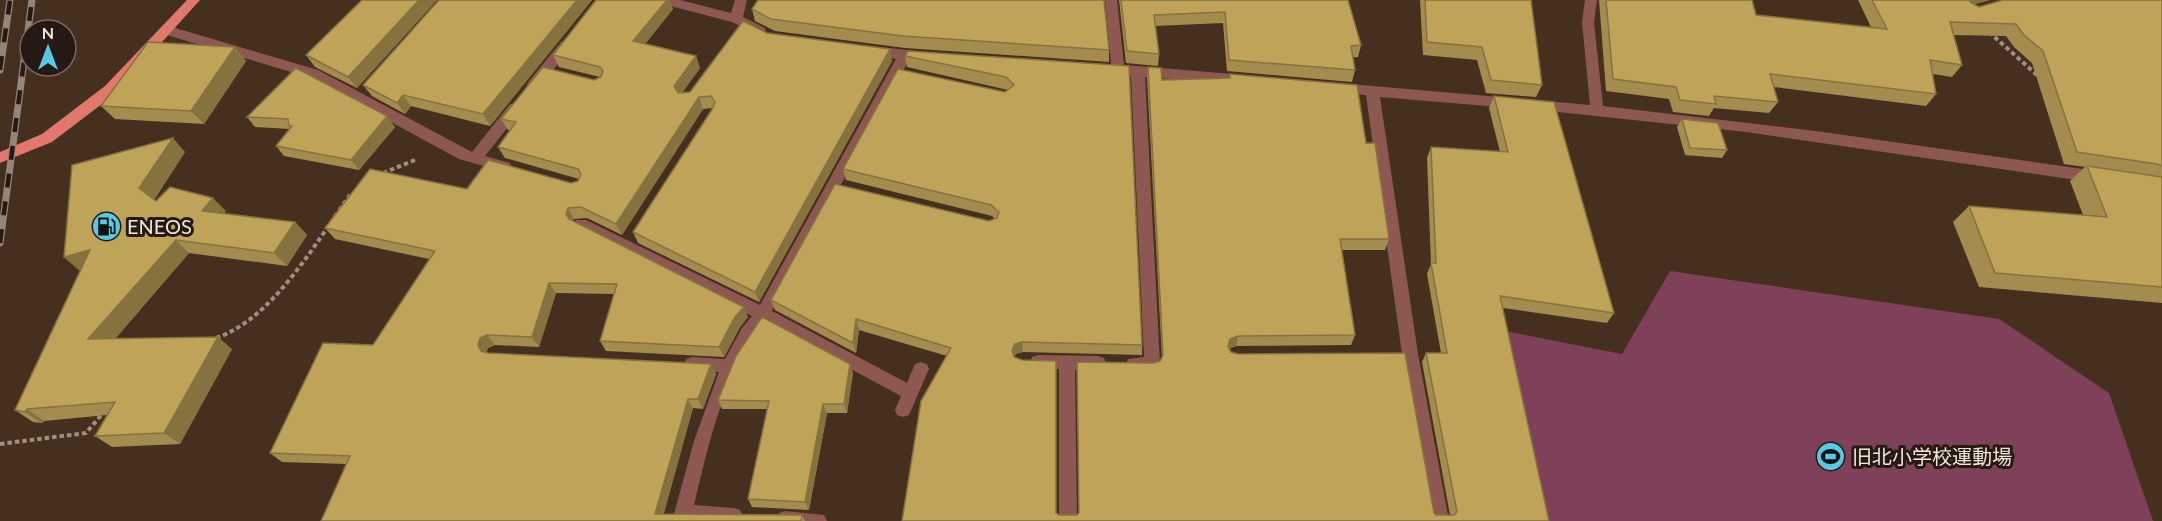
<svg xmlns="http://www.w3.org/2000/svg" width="2162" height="521" viewBox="0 0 2162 521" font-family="Lato,'Noto Sans JP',sans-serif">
	<rect width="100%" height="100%" fill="#452f1f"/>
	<path fill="#7f415a" d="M1670,271L1999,319L2109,393L2153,521H1546L1505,331L1622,354Z"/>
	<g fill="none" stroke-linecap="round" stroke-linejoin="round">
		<path stroke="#a08e81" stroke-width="4" stroke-dasharray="4.5 3" stroke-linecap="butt" d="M1989,32L2037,75
			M383,173L415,160
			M216,338C273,319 316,242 350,195
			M0,444L86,433L103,413"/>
		<path fill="#8d5851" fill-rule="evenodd" d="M657,0H680L731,13L735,0H747L743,17L765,28L766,31L760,36L732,22L659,3Z
			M1105,0H1117L1124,65L1245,75L1252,80L1245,85L1145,77L1160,364L1158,369C1149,372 1137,372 1128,369L1126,364L1128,359L1144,357L1131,76L1111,74L1104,69L1111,64Z
			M1585,0H1597L1594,22L1603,106L1816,131L2097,171L2102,173L2104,177L2102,181L2097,183L1746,132L1530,109L1528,105L1535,100L1590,105L1582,22Z
			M165,25L318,70L472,152L510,104H520L522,108L520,112L485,156L510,163L512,167L505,172L459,159L308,77L160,33L159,30Z
			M566,40L573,45L571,48L539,87H529L527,84L529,81L561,42Z
			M871,46L925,52L932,57L925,62L909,60L772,311L907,383L915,364L921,362L927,364L929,369L909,415L903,417L897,415L895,410L901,396L765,323C724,374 709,442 694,505L734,508L740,510L743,516L740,521H672L694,441L719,372L686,369L684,364L686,359L692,357L725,359L742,328L752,316L576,228L574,224L576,220H586L760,305L896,59L866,54L864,51L866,48Z
			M1338,83L1511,98L1518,103L1511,108L1380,97L1418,354L1449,521H1431L1402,354L1366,95L1333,92L1331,88L1333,84Z
			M1038,355L1098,356L1104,358L1106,363L1104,368L1075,370L1077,521H1059V369L1032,367L1030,362L1032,357Z
			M785,511L824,515L827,521H777L779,513Z"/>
		<path fill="#e2776b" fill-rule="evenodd" d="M187,0H200L115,94L52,142L0,163V152L42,134L105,86Z"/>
		<defs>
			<path id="rail" d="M0,70L10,0
				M0,243L32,0"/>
		</defs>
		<use href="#rail" stroke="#968477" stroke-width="7"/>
		<use href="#rail" stroke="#241a13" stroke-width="4.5" stroke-dasharray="14" stroke-linecap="butt"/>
	</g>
	<path fill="#a38c4d" d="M362,0H437L357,88L315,67L306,55Z
		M439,0H592L490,126L411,106L405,114L372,96L363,85Z
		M596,0H669L673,9L645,44L696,56L700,68L682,93L690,92L767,33L892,61L759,302L638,243L633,232L713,108L703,109L622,235L587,218L574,219L573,221L748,317L740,327L724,357L606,351L600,341L614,294L556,293L539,347L495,345L488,348L486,353L711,364L716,374L703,409L693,408L663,514L802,515L805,521H321L346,464L282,462L270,453L373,345L429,259L335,239L325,228L467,189L571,183L578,181L579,179L505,158L498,147L510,130H508L501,119L600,77L559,67L553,55Z
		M1119,0H1348L1361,45L1358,57H1352L1355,70L1352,82L1227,71L1223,23L1155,26L1159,54L1158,66L1126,63Z
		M1420,0H1531L1542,85L1536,97L1486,93L1477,60L1423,55Z
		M1599,0H1752L1756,15L1871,27L1858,0H1990L1974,4L1979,7L2162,0V303L1979,287L1953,222L1969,206L2083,215L2070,181L2085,167L2064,164L2032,63L2014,47L2006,36L1953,35L1962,65L1952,77L1933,74L1936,94L1926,106L1774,87L1778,102L1769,113L1714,108L1709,116L1673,112L1669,99L1606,91Z
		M752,9L1109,50V62L905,48L775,31L755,21Z
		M235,47L246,61L204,124L115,119L101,106Z
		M905,56L1129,66L1142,345V355L1023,352L1016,354L1014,357L1057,513L1059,515H1077L1079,513L1153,363L1160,361L1162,358L1147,78L1148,67L1162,80L1229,78L1230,74L1366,143L1389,239L1385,250H1342L1355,335L1351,345L1236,346L1229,349L1231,352L1436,515H1450L1422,362L1426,353H1441L1427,274L1431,264L1427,158L1431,147L1500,152L1489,108L1494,96L1614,313L1607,323L1503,308L1549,521H902L947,356L859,330L856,353L775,310L771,300L995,219L992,216L846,180L843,169L1008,90L907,67Z
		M296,68L395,127L359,170L284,156L276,146L290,129L255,127L247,117Z
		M1682,119L1727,150L1722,158L1685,155L1677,127Z
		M185,152L154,200L156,201L226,211L224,213L295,222L307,235L287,266L189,253L115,339L232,349L180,444L112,447L95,436L107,415L44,421L42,423L33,422L15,410L81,269L79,270L64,257Z
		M853,373L847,413H827L809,510L752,507L748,499L767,409H722L718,400Z"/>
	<path fill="#85723e" d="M419,0H437L357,88L348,77Z
		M577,0H592L490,126L483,114Z
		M667,0H669L673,9L638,53L633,41Z
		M1969,0H1990L1962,8Z
		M235,47L246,61L204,124L191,111Z
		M890,49L892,61L759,302L755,292Z
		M696,56L700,68L679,97L674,86Z
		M403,95L411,106L405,114L397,103Z
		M699,97L703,109L622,235L616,224Z
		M387,116L395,127L359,170L351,160Z
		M173,138L185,152L153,201L139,188Z
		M213,198L226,211L215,224L202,211Z
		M568,208L574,219L572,225L566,214Z
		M295,222L307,235L287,266L274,253Z
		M176,240L189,253L104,351L88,339Z
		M90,250L105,263L79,270L64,257Z
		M549,283L556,293L539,347L532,337Z
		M744,307L748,317L740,327L724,357L719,347L735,317Z
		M856,319L859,330L856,353L853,343Z
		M487,335L495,345L488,348L486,355L481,351L478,345L480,338Z
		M1238,336L1236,346L1228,349L1226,356L1230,339Z
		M218,337L232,349L180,444L164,433Z
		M1022,342L1023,352L1016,354L1013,360L1012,350L1015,344Z
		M711,364L716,374L703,409L698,399Z
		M850,364L853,373L847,413L844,404Z
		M688,399L693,408L662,521L655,514Z
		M823,404L827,413L809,510L805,502Z
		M27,409L44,421L42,423L25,412Z"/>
	<path fill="#bea359" stroke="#85723e" stroke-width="1.5" d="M362,0H419L348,77L306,55Z
		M439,0H577L483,114L403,95L397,103L363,85Z
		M596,0H667L633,41L696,56L674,86L678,93L690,92L743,21L767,33L890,49L755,292L633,232L713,108L715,102L711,96L699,97L616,224L581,207L568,208L566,214L569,219L744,307L735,317L719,347L600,341L617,284L549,283L532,337L487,335L480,338L478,345L481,351L488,353L711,364L698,399H688L655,514L802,515L801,521H321L350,456L270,453L323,343L373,345L435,251L325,228L370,169L467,189L488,160L571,183L578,181L581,174L578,169L498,147L516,122L501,119L543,67L594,80L601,77L603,71L600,67L553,55Z
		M758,0H1104L1109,50L903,36L771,19L752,9Z
		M1121,0H1348L1361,45L1351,46L1355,70L1229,60L1225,12L1154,15L1159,54L1127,51Z
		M1425,0H1531L1542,85L1491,80L1482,47L1427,42Z
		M1606,0H1752L1756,15L1887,29L1872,0H1970V2L1979,7L2003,0H2162V166L2157,164L2077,152L2043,51L2024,35L2016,24L1950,22L1962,65L1930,60L1936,94L1770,74L1778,102L1714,96L1716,104L1680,100L1676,87L1613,79Z
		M148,42L235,47L191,111L101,106Z
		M908,51L1129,66L1142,345L1022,342L1015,344L1012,350L1014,357L1022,360L1056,361V513L1059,515H1077L1079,513L1077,362L1153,363L1160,361L1163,355L1148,67L1161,68L1162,80L1230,78V74L1357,85L1366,143H1375L1389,239H1340L1355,335L1238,336L1230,339L1228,346L1231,352L1238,354L1405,353L1434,513L1436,515H1454L1457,512L1426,353H1447L1431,263H1436L1431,147L1508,152L1494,96L1554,102L1614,313L1500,296L1549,521H902L921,401L951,348L856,319L853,343L771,300L835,184L989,221L997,218L999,212L991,205L843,169L898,69L1005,92L1014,85L1006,77L905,56Z
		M296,68L387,116L351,160L276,146L292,126H289L288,119L247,117Z
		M1682,119L1718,123L1727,150L1690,148Z
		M173,138L139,188L156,201L170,187L213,198L202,211L295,222L274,253L176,240L88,339L218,337L164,433L95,436L115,402L27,409L25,412L15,410L90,250L64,257L72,165Z
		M2087,166L2162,177V287L1995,273L1969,206L2107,217Z
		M762,317L850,364L844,404H823L805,502L748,499L769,401L718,400L736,356Z"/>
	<defs>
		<symbol id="fuel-disc" viewBox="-11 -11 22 22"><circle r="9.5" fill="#58c9e3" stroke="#241a13"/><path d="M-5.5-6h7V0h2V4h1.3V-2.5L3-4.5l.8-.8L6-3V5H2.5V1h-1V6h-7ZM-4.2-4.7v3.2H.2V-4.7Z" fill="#111"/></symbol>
		<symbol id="stadium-disc" viewBox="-11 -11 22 22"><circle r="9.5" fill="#58c9e3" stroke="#241a13"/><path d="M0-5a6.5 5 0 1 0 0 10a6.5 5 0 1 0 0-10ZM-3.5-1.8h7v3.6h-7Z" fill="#111"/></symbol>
	</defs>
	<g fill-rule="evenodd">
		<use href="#fuel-disc" x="90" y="210" width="33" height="33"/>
		<use href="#stadium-disc" x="1814" y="440" width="33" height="33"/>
	</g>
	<g text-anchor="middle" stroke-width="6" stroke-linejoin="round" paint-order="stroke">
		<g font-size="20" fill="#f3e5db" stroke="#241a13" text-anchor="start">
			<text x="127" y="234">ENEOS</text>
			<text x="1852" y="464">旧北小学校運動場</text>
		</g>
	</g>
	<g transform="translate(48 48)"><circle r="28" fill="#241a13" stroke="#776b63" stroke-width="1.5"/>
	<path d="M0-4.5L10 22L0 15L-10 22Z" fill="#58c9e3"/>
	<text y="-9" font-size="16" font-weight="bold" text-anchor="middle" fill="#f3e5db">N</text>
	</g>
</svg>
